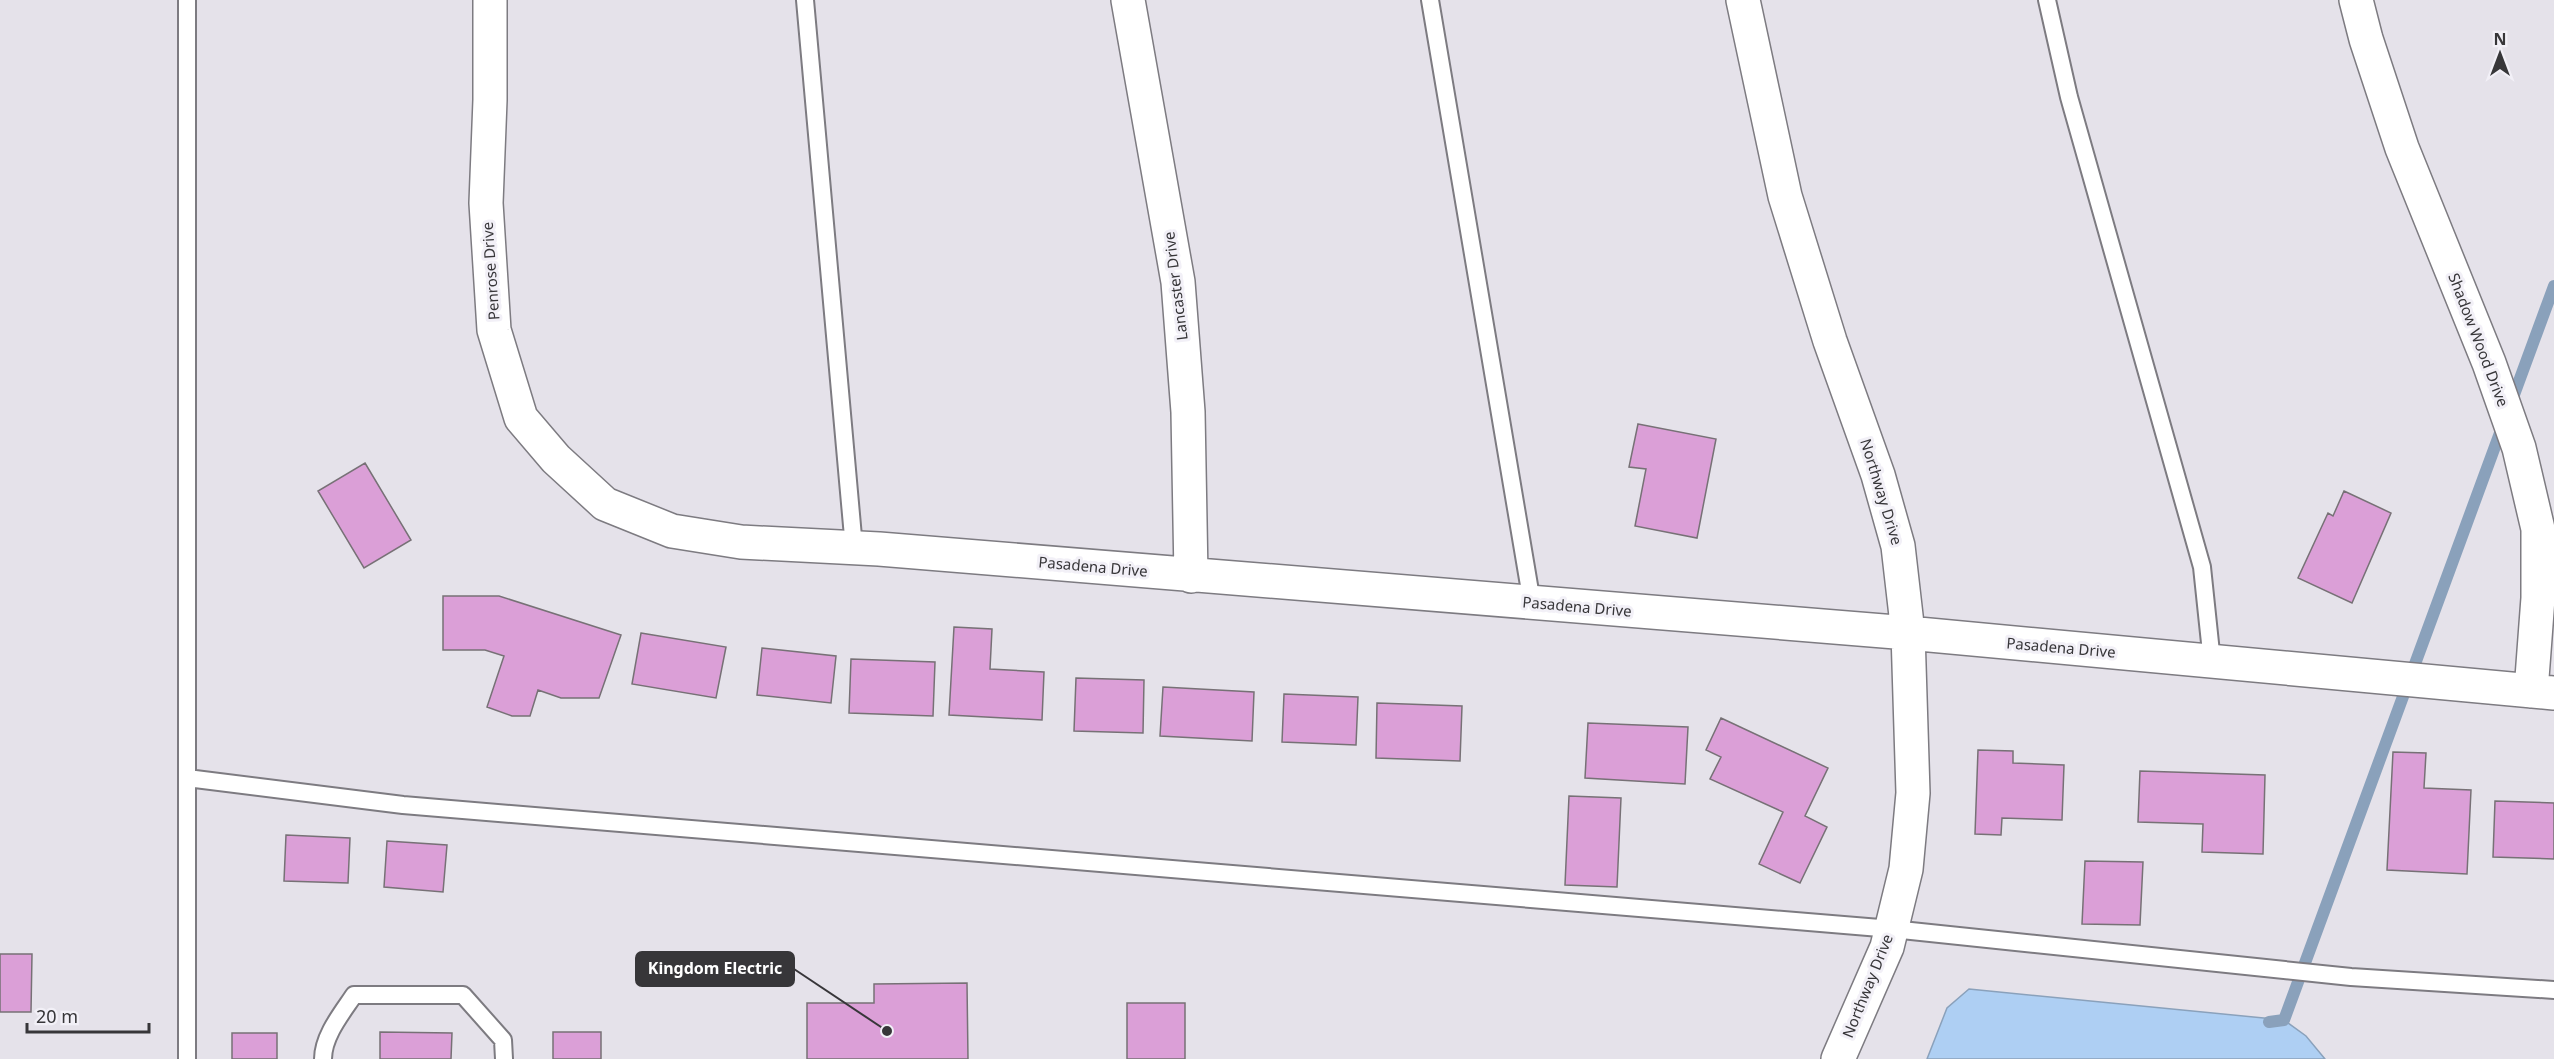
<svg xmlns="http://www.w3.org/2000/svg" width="2554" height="1059" viewBox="0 0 2554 1059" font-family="'Noto Sans',sans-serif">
	<rect width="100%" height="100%" fill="#e5e2ea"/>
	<path fill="#aecff3" stroke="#8aa1bb" stroke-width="1.5" d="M1969,989L2284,1020L2306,1036L2325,1059H1927L1947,1008Z"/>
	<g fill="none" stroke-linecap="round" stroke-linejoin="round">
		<path stroke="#8aa1bb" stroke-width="12" d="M2511,403L2554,286
			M2269,1022L2284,1020L2504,422"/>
	</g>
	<path fill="#db9fd7" stroke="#777176" stroke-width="1.5" d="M1638,424L1716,439L1697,538L1635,526L1646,469L1629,467Z
		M365,463L411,540L364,568L318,491Z
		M2344,491L2391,513L2352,603L2298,578L2328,513L2333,516Z
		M443,596H499L621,635L599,698H561L538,690L530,716H512L487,707L504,656L485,650H443Z
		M954,627L992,629L990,669L1044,672L1042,720L949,715Z
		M641,633L726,647L716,698L632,684Z
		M762,648L836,656L831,703L757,695Z
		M851,659L935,662L933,716L849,713Z
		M1076,678L1144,680L1143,733L1074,731Z
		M1163,687L1254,692L1252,741L1160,736Z
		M1284,694L1358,697L1356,745L1282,742Z
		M1377,703L1462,706L1460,761L1376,758Z
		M1721,718L1828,768L1805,816L1827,827L1800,883L1759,864L1783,812L1710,779L1721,757L1706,750Z
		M1588,723L1688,727L1685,784L1585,778Z
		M1978,750L2013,751V763L2064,765L2062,820L2002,818L2001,835L1975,834Z
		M2393,752L2426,753L2424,788L2471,790L2467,874L2387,870Z
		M2140,771L2265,775L2263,854L2202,852L2203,824L2138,822Z
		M1569,796L1621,798L1617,887L1565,885Z
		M2495,801L2554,803V859L2493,857Z
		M286,835L350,838L348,883L284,881Z
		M387,841L447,845L443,892L384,887Z
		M2085,861L2143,862L2140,925L2082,924Z
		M0,954H32L31,1012H0Z
		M967,983L968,1059H807V1003H874V984Z
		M1127,1003H1185V1059H1127Z
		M380,1032L452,1033L451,1059H380Z
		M553,1032H601V1059H553Z
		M232,1033H277V1059H232Z"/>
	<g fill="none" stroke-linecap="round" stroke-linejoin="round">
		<defs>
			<path id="lane" d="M187,0V1059
				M805,0L854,548
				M1430,0L1532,603
				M2047,0L2069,97L2202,567L2212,662
				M187,778L403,805L1892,929L2351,977L2554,990
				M323,1059C323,1036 342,1013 354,995H463L503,1040L504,1059"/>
			<path id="street" d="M490,0V100L486,203L494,330L521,418L556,459L605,504L672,531L741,542L879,549L1908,633L2554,693
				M1128,0L1178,282L1188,412L1191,576
				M1743,0L1785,196L1830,341L1878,475L1898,546L1908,633L1913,793L1906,869L1887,947L1838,1059
				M2356,0L2366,39L2402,148L2489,363L2519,448L2538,529V598L2531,691"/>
		</defs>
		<use href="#lane" stroke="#7d7b81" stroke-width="20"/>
		<use href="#street" stroke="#7d7b81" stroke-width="36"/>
		<use href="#lane" stroke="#fff" stroke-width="16"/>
		<use href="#street" stroke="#fff" stroke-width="33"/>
	</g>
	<g text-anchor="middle" stroke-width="6" stroke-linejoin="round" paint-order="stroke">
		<g font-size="15" fill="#373639" stroke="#f2f0f7">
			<text transform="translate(491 271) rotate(-94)" y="5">Penrose Drive</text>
			<text transform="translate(1176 286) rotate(-97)" y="5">Lancaster Drive</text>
			<text transform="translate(2478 340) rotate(69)" y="5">Shadow Wood Drive</text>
			<text transform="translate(1881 492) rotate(73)" y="5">Northway Drive</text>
			<text transform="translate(1093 567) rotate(5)" y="5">Pasadena Drive</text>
			<text transform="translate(1577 607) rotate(5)" y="5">Pasadena Drive</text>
			<text transform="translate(2061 648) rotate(5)" y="5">Pasadena Drive</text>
			<text transform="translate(1868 986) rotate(-68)" y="5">Northway Drive</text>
		</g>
	</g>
	<path fill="none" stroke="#373639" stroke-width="2" d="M887 1031L794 969"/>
	<circle fill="#373639" stroke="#f2f0f7" stroke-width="2" cx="887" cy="1031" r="6"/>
	<rect fill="#373639" stroke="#373639" stroke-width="2" x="636" y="952" width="158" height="34" rx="6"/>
	<g font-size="16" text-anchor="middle" font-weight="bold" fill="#fff">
		<text x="715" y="974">Kingdom Electric</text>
	</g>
	<g transform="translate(2500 54)" stroke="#f2f0f7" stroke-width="4.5" paint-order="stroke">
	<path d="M0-4.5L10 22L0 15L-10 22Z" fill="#373639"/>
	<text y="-9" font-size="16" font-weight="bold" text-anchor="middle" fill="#373639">N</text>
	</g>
	<path d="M27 1023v9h122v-9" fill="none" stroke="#373639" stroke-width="3"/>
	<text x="36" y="1023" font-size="18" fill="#373639" stroke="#f2f0f7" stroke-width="4.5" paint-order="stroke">20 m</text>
</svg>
